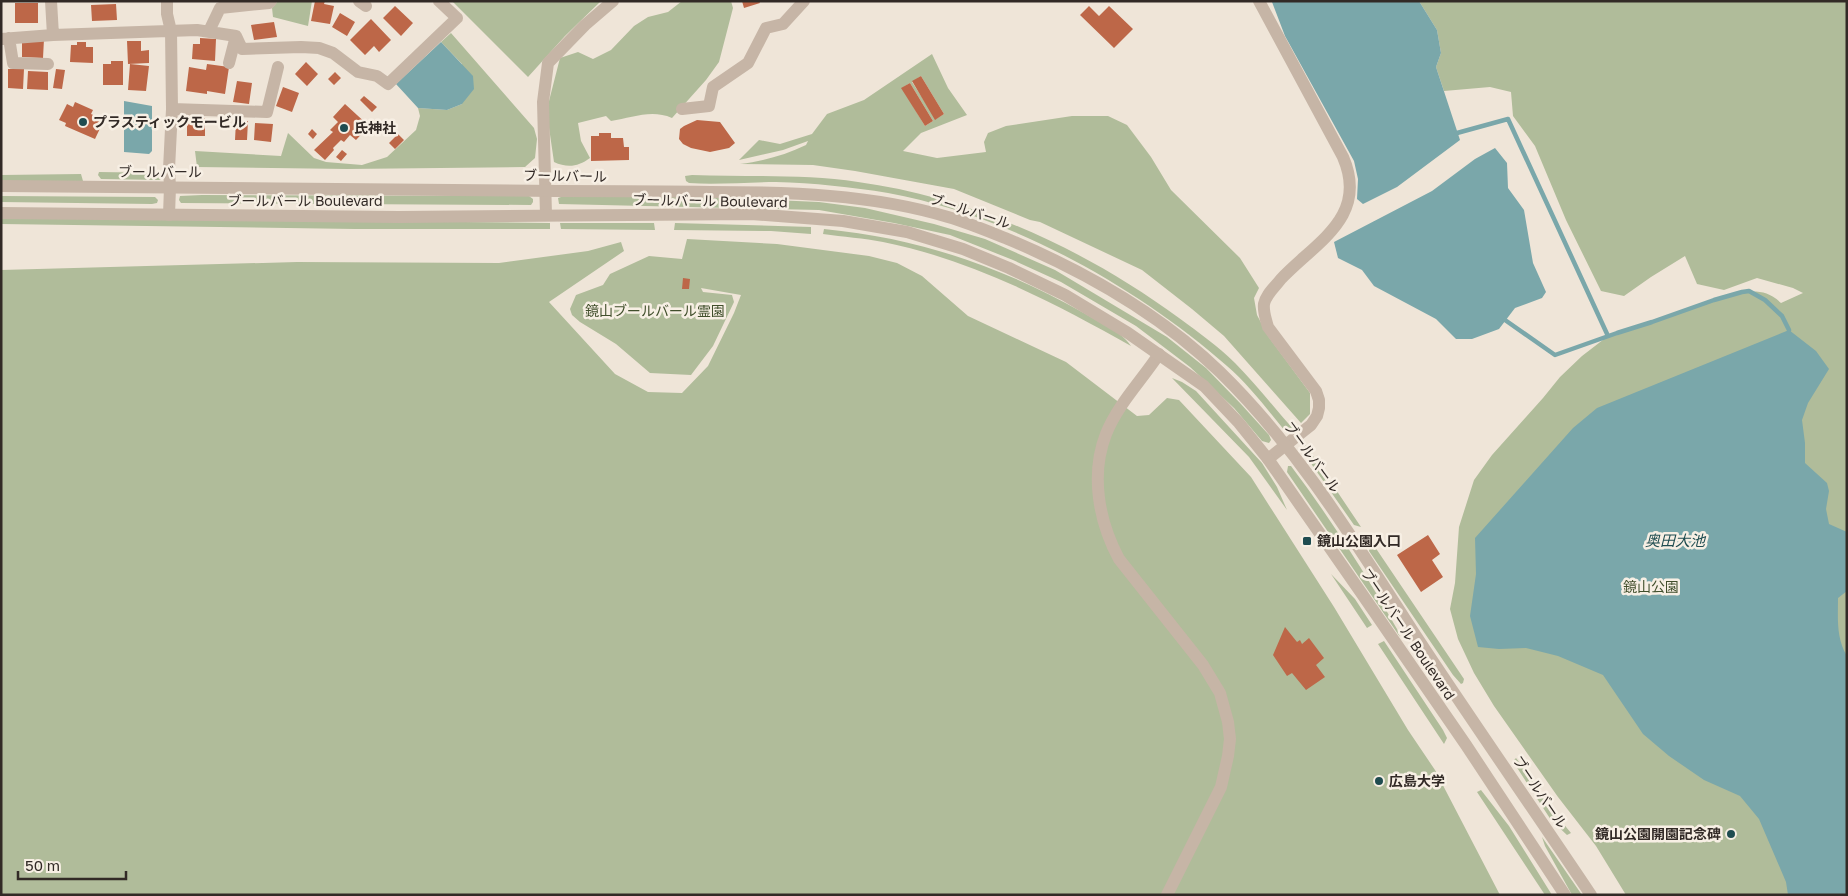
<svg xmlns="http://www.w3.org/2000/svg" width="1848" height="896" viewBox="0 0 1848 896" font-family="'Golos Text','Noto Sans JP',sans-serif">
	<rect width="100%" height="100%" fill="#efe5d8"/>
	<path fill="#b0bc9a" fill-rule="evenodd" d="M278,1H312L308,26L273,17L272,8Z
		M452,1H601L565,36L528,77Z
		M682,1H731L733,8L719,62L706,80L672,118C651,109 632,118 611,121L606,116L578,123L581,141L590,158C578,167 567,168 554,162L547,114L549,101L560,58L578,52L593,59L611,50L634,26L648,17L668,12Z
		M1419,1H1847V895H1626L1596,846L1558,797L1494,706L1474,673L1458,639L1450,609L1455,583L1459,527L1474,480L1492,455L1543,398L1560,377L1582,356L1608,336L1742,292C1759,291 1768,291 1781,303L1803,293L1793,288L1757,278L1724,290L1697,284L1685,256L1651,277L1624,296L1601,291L1566,220L1535,146L1513,116L1511,92L1490,87L1444,91L1436,67L1441,53L1437,30Z
		M451,33L534,128L537,139L535,158L525,167L347,169L197,167L195,151L281,156L288,133L314,158L326,162L362,165L387,157L416,130L420,116L418,108L447,110L462,104V64L441,42Z
		M932,54L948,88L967,115L921,133L903,151L937,158L986,152L984,142L988,133L1006,126L1072,116H1108L1127,125L1151,157L1171,190L1240,258L1259,288L1254,298L1257,315L1268,336L1310,393V414L1301,423L1224,336L1192,309L1142,270L1040,222L1030,220L954,189L855,171L813,165L740,164C764,161 785,155 806,145L808,141L783,150L739,160L759,140L780,144L812,134L827,114L864,100ZM921,76L944,114L936,119L912,82ZM910,83L933,121L925,126L902,88Z
		M99,172L165,173L163,178L159,180L101,179L98,175Z
		M81,174L83,181H1V175Z
		M692,175C747,177 804,174 858,182C974,198 1085,249 1179,318C1198,332 1218,346 1235,363C1256,384 1275,409 1295,431L1290,433L1285,431C1267,409 1249,385 1227,366C1136,286 1009,215 888,193C852,187 813,183 776,182C746,182 718,185 689,183L686,181L685,176Z
		M202,195L529,196L533,199V202L531,205L181,203L179,200L180,196Z
		M1,196L155,197L158,200L157,203L152,204L1,202Z
		M561,197H705L819,202L865,208L934,224L985,239L1055,270L1167,337L1206,368L1240,403L1269,435L1271,440L1269,443L1262,441L1234,408L1190,367L1136,326L1061,282L1013,260L950,235L894,223L819,210L559,204L558,198Z
		M1,217L550,223V229H355L1,224Z
		M560,223H654L655,230L561,229Z
		M675,223L811,227V234L771,231L674,230Z
		M824,229C918,238 1000,266 1082,312C1099,322 1120,330 1131,346C1055,303 970,259 883,242C864,238 843,237 823,234Z
		M687,239L777,244L869,256L897,263L922,276L968,316L1066,362L1137,416L1149,415L1167,398L1179,400L1251,477L1334,607L1408,730L1435,770L1500,895H1V270L297,262L499,263L588,251L621,242L624,251L549,302L615,374L648,392L682,393L708,366L734,313L741,295L701,288L703,292L732,295L734,302L713,346L691,375L650,373L616,344L580,322L572,315L570,309L576,295L603,285L610,274L649,256L682,259Z
		M1172,378L1182,382L1196,391L1262,463L1277,487L1287,510L1249,457Z
		M1304,442L1361,527L1354,525L1303,452Z
		M1288,466H1291C1330,518 1365,572 1397,629L1400,637L1287,472Z
		M1373,544L1464,679L1463,683L1461,684L1453,675L1369,551L1370,546Z
		M1331,574L1355,599L1372,625L1367,628Z
		M1384,641L1443,730L1447,738L1444,744L1378,644Z
		M1516,758L1530,776L1547,804L1571,833L1567,835L1551,820L1514,763L1513,761Z
		M1481,790L1509,826L1552,895H1545L1477,792Z
		M1542,837L1582,895H1572L1545,846Z"/>
	<path fill="#7aa7aa" d="M1419,1L1437,30L1441,53L1436,67L1460,140L1397,187L1363,204L1357,199L1358,179L1354,161L1285,36L1272,2Z
		M441,42L473,76L474,89L462,104L447,110L418,108L396,84Z
		M124,101L152,106V151L149,154L124,152Z
		M1495,148L1507,163L1508,188L1524,210L1533,263L1546,292L1542,298L1515,308L1499,329L1472,339H1456L1436,319L1374,286L1362,270L1338,258L1334,242L1432,191L1475,159Z
		M1789,330L1816,351L1829,369L1808,403L1802,420L1805,443V463L1827,483L1829,491L1826,509L1829,524L1847,532V591L1838,598C1838,618 1836,638 1847,656V895H1788L1786,882L1759,819L1740,796L1704,780L1669,756L1643,734L1603,675L1558,656L1526,648L1499,649L1478,647L1470,616L1476,574L1475,538L1573,428L1597,408Z"/>
	<g fill="none" stroke-linecap="round" stroke-linejoin="round">
		<path stroke="#7aa7aa" stroke-width="4.5" d="M1457,133L1508,119L1608,336
			M1505,320L1555,355L1617,333L1652,322L1714,300L1742,292L1749,291L1765,300L1782,316L1789,330"/>
	</g>
	<path fill="#bd6748" d="M315,1H325L324,4L334,6L330,24L311,21Z
		M742,1H759L760,3L744,8Z
		M15,3H38V23H15Z
		M116,4L117,20L92,21L91,5Z
		M395,6L413,23L401,36L383,18Z
		M1089,6L1099,16L1109,6L1133,29L1114,48L1080,15Z
		M340,13L355,22L347,36L332,27Z
		M371,19L391,40L379,52L374,46L365,55L350,40Z
		M274,22L277,37L254,40L251,25Z
		M200,38L216,39L215,61L192,59L193,44H200Z
		M44,39L43,58L22,57V41Z
		M127,41H141V51L149,50V63L128,64Z
		M77,42H86V47H93V63L70,62L71,45H77Z
		M111,61H123V85H103V64H111Z
		M306,62L318,74L307,86L295,74Z
		M130,64L149,66L146,91L128,90Z
		M207,64L229,67L225,94L207,91V94L186,91L189,67L206,70Z
		M8,69H24L23,89L8,88Z
		M56,69L65,70L62,89L53,88Z
		M28,71L48,72V90L27,89Z
		M335,72L341,78L334,85L328,79Z
		M921,76L944,114L935,120L912,81Z
		M237,81L252,83L249,104L233,102Z
		M910,83L933,121L925,126L901,88Z
		M283,87L299,93L292,112L276,106Z
		M364,96L377,107L372,112L360,100Z
		M75,102L93,110L91,114L104,120L95,139L65,126L66,123L59,120L67,104L73,107Z
		M345,104L369,126L356,140L350,135L344,142L341,140L333,148L334,150L325,160L314,150L333,132L330,130L338,122L333,117Z
		M187,118H205V136H187Z
		M697,120L720,122L735,143L729,148L710,152L691,148L683,144L679,139L680,129L684,126Z
		M236,121H248L247,140H235Z
		M255,123L273,124L271,142L254,140Z
		M312,129L317,134L313,139L308,134Z
		M599,133H611V138H623L624,147H629V160L591,161V136H599Z
		M398,134L404,140L395,149L389,143Z
		M342,150L347,154L341,161L336,157Z
		M683,278L690,279L689,289H682Z
		M1428,535L1440,554L1432,560L1443,577L1421,592L1397,555Z
		M1285,627L1297,642L1300,640L1302,644L1309,638L1324,658L1316,665L1325,677L1306,690L1292,673L1287,676L1273,655Z"/>
	<g fill="none" stroke-linecap="round" stroke-linejoin="round">
		<path stroke="#c6b5a6" stroke-width="12" d="M51,1L53,35
			M167,1V14L171,31L172,109L169,169L170,187L169,215
			M359,1L366,6
			M1259,1L1343,157C1369,217 1316,242 1281,279C1275,287 1266,294 1264,304C1263,312 1266,320 1268,327L1316,391L1319,400V408L1317,416L1311,425L1268,459
			M209,31L220,8L269,3L271,1
			M9,38L13,63L48,64
			M1,39L53,35L197,30L236,36L242,49L301,47L319,48L333,53L358,72L377,76L388,84L457,18L439,1
			M229,63L236,36
			M172,109L267,112L278,67
			M682,109L709,106L713,87L748,63L766,28L783,24L804,1
			M546,215L543,102L548,63L585,25L613,1
			M1159,354C1142,380 1118,404 1106,434C1090,475 1099,522 1119,559L1203,665L1220,693L1228,722L1230,739L1228,756L1221,787L1167,895"/>
		<path stroke="#c6b5a6" stroke-width="12" d="M1,186C186,187 372,190 557,191C608,191 659,191 710,192C789,192 871,194 948,217C969,223 990,232 1010,240C1086,272 1161,315 1220,372C1298,448 1355,542 1414,633C1472,721 1532,807 1591,895
			M1,213L399,217L751,214L843,221L907,232L963,249L1009,268L1065,295L1128,333L1204,386L1239,423L1268,459L1362,594L1466,745L1565,895"/>
	</g>
	<g fill="#1f4c50" stroke="#f7efe4" stroke-width="2">
		<circle cx="83" cy="122" r="5"/>
		<circle cx="344" cy="128" r="5"/>
		<rect x="1302" y="536" width="10" height="10" rx="2.5"/>
		<circle cx="1379" cy="781" r="5"/>
		<circle cx="1731" cy="834" r="5"/>
	</g>
	<g text-anchor="middle" stroke-width="5" stroke-linejoin="round" paint-order="stroke">
		<g font-size="14" font-weight="bold" fill="#322a26" stroke="#f7efe4" text-anchor="start">
			<text x="93" y="127">プラスティックモービル</text>
			<text x="354" y="133">氏神社</text>
			<text x="1317" y="546">鏡山公園入口</text>
			<text x="1389" y="786">広島大学</text>
			<text x="1721" y="839" text-anchor="end">鏡山公園開園記念碑</text>
		</g>
		<g font-size="14" fill="#322a26" stroke="#f7efe4">
			<text x="160" y="177">ブールバール</text>
			<text transform="translate(565 176) rotate(1)" y="5">ブールバール</text>
			<text x="305" y="206">ブールバール Boulevard</text>
			<text transform="translate(710 201) rotate(1)" y="5">ブールバール Boulevard</text>
			<text transform="translate(970 211) rotate(18)" y="5">ブールバール</text>
			<text transform="translate(1312 457) rotate(54)" y="5">ブールバール</text>
			<text transform="translate(1408 634) rotate(56)" y="5">ブールバール Boulevard</text>
			<text transform="translate(1540 792) rotate(56)" y="5">ブールバール</text>
		</g>
		<g font-size="14" fill="#414f2c" stroke="#f7efe4">
			<text x="655" y="316">鏡山ブールバール霊園</text>
			<text x="1651" y="592">鏡山公園</text>
		</g>
		<g font-size="15" font-style="italic" fill="#1f4c50" stroke="#f7efe4">
			<text x="1675" y="546">奥田大池</text>
		</g>
	</g>
	<rect width="1848" height="896" fill="none" stroke="#322a26" stroke-width="5"/>
	<path d="M18 871v8h108v-8" fill="none" stroke="#322a26" stroke-width="2.5"/>
	<text x="25" y="871" font-size="15" fill="#322a26" stroke="#f7efe4" stroke-width="4" paint-order="stroke">50 m</text>
</svg>
